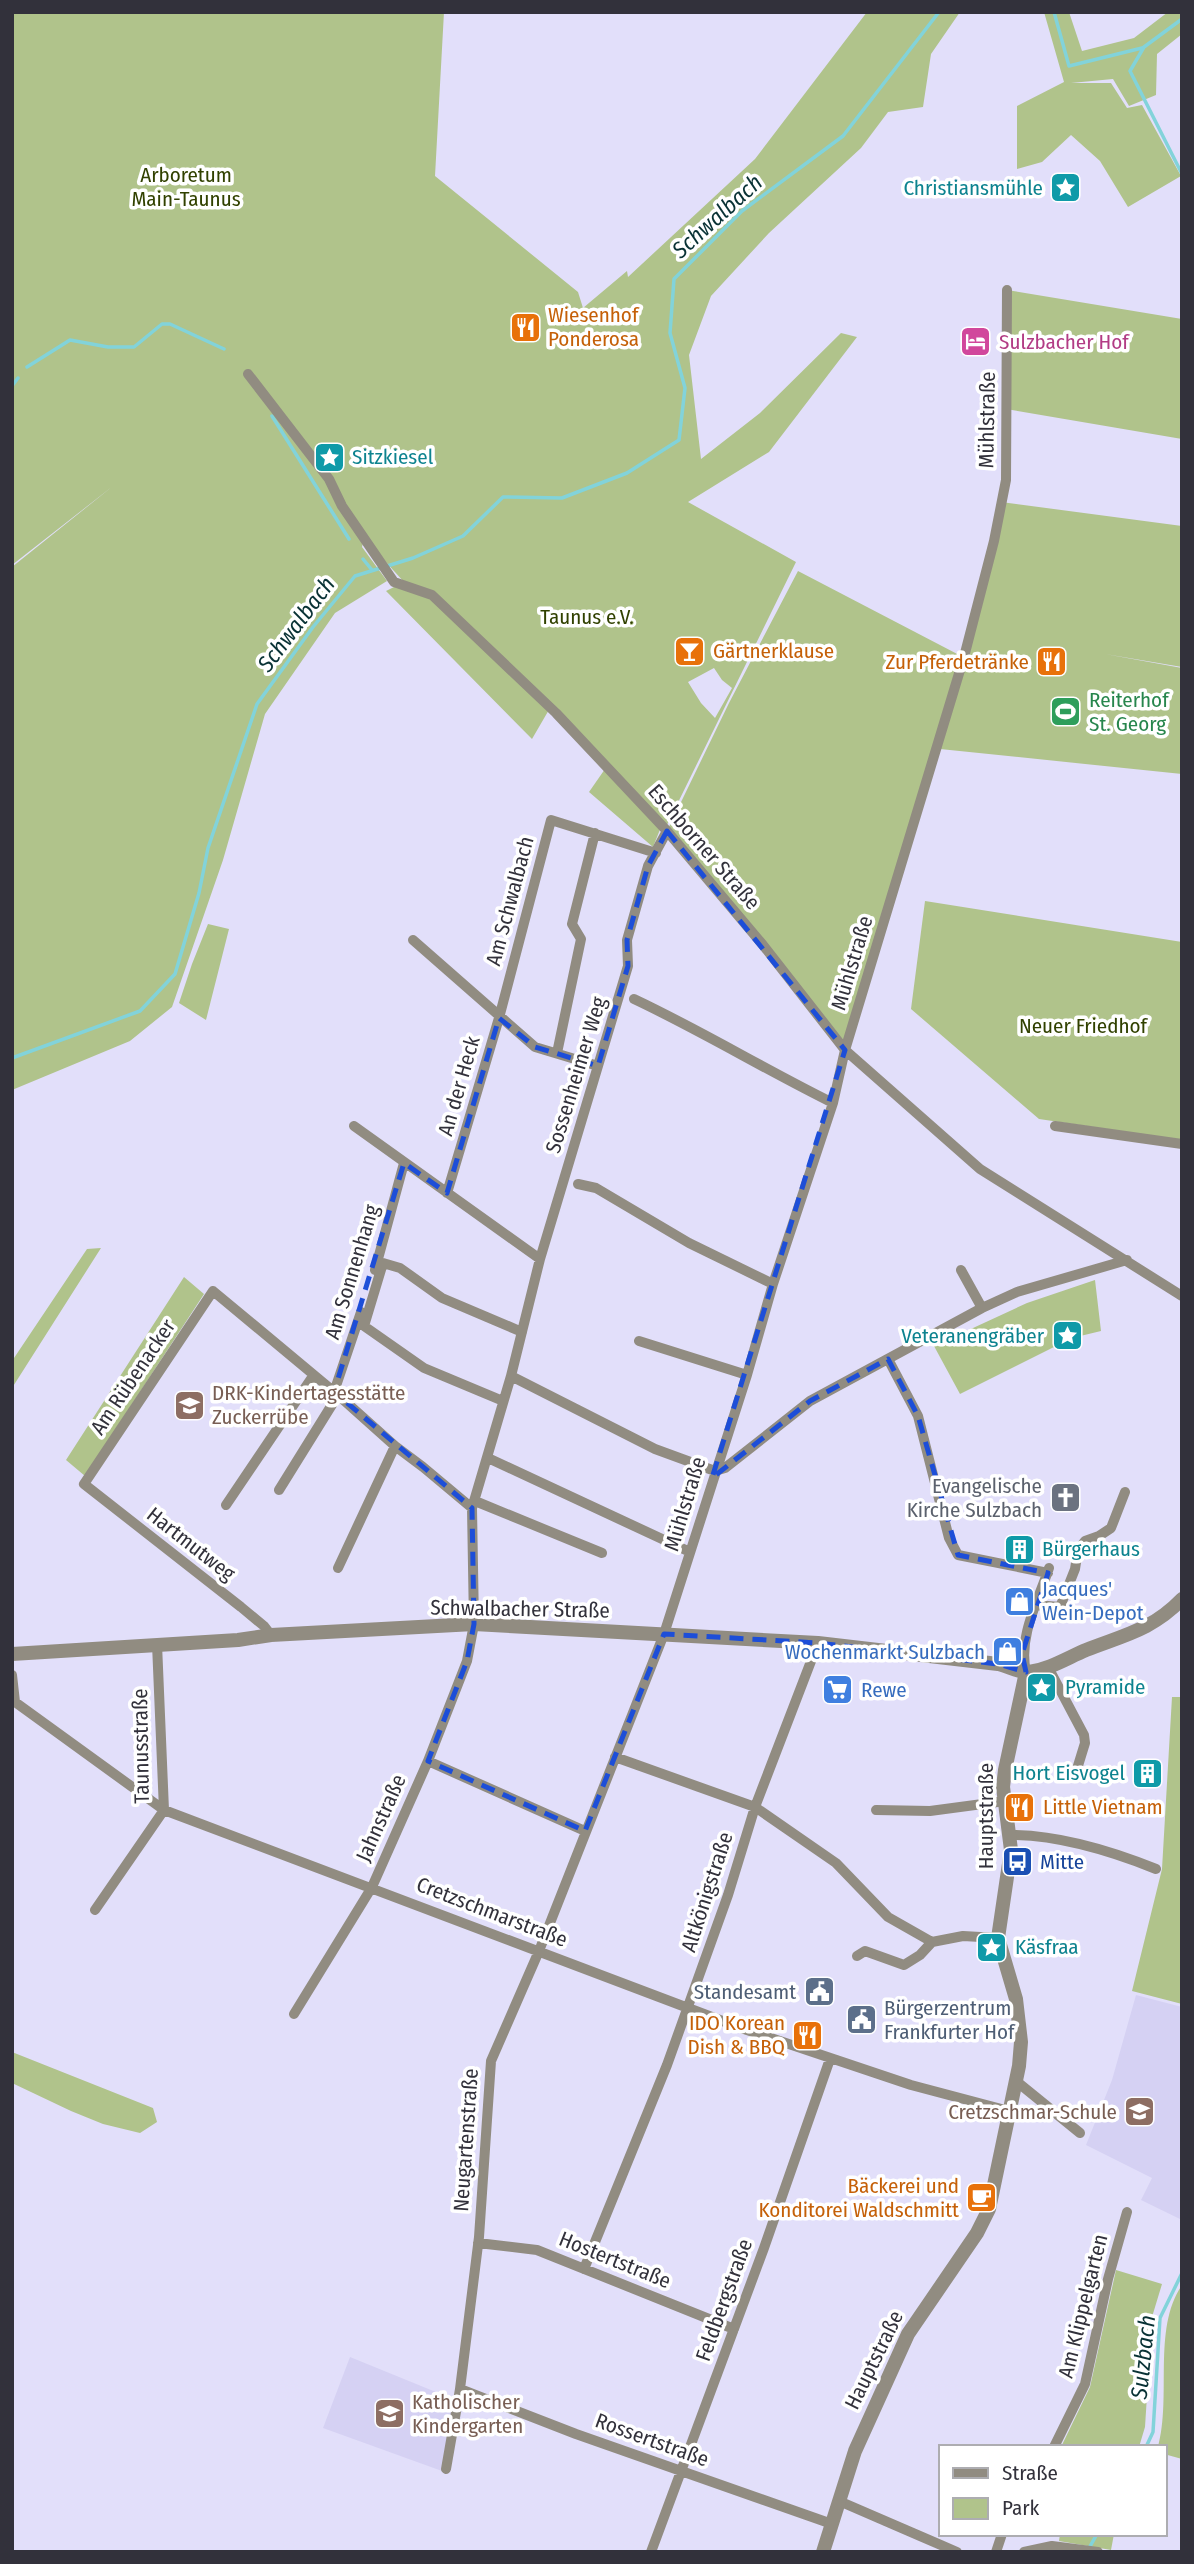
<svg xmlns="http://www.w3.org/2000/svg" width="1194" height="2564" viewBox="0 0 1194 2564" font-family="'Fira Sans Condensed',sans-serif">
	<rect width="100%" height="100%" fill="#e2dffa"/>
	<path fill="#d5d1f3" d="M1136,1995L1182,2007V2220L1141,2200L1152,2178L1086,2145L1112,2080Z
		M350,2357L453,2399L442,2471L323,2428Z"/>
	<path fill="#b0c38b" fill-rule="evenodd" d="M12,12H444L435,176L578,292L583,308L627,271L628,277L755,159L867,12H960L931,54L923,107L888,112L861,148L769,233L711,296L689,355L701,459L760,413L841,333L857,337L769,452L688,502L796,562L665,829L550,708L532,739L386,591L404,582L364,538L362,547L387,581L335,613L265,714L223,860L172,1007L130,1041L12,1090V567L113,486L12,565ZM714,668L722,680L732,688L715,718L701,703L688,682Z
		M1044,12H1069L1082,51L1134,38L1168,12H1182V34L1157,54L1156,95L1129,106L1113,79L1071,83H1111L1127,108L1142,105L1181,176L1128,207L1100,161L1071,135L1042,162L1017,169V106L1064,82Z
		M1007,290L1182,319V439L1006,409Z
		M1001,502L1182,526V667L1105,654L1182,668V774L940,749L845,1050L667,831L729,703L798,571L963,657Z
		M605,769L661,827L653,847L589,792Z
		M925,901L1182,942V1140L1039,1119L911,1009Z
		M208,924L229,929L206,1020L179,1003L192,964Z
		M101,1248L12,1388V1361L87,1249Z
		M184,1277L204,1294L85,1476L66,1460Z
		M1095,1280L1101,1331L1072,1338L960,1394L934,1346L1027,1303Z
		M1172,1697H1182V2004L1132,1991L1162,1869Z
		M12,2052L153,2108L157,2122L140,2133L103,2124L71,2111L12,2083Z
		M1116,2270L1162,2284L1152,2317L1145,2427L1139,2447H1061L1090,2387Z
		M1182,2285V2459L1164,2454V2447H1158C1172,2396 1152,2329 1182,2285Z
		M1060,2534H1114L1111,2550L1059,2541Z"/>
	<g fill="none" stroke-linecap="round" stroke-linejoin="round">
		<path stroke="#82d3da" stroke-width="3.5" d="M1054,12L1069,66L1142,48
			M1182,19L1144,47L1130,71L1182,174
			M27,367L70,340L108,347H134L162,324H170L224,349
			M12,386L18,378
			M272,416L349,539
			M363,559L372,570
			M12,1058L140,1011L175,974L199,893L208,848L257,704L313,627L355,576L413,558L463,536L503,497L562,498L627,473L679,440L685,388L670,333L674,279L742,211L843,136L939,12
			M1146,2447L1153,2432L1160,2318L1182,2273
			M1088,2550L1097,2534"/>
		<path stroke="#918c81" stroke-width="10" d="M248,374L329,479L342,506L394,582L432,595L556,713L667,831L763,945L845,1050L980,1169L1182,1296
			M413,940L535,1047L598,1066
			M634,999C702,1031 766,1070 833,1103
			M557,1053L581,939L572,924L595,833
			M354,1126L540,1259
			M1055,1126L1182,1144
			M578,1184L596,1188L689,1243L773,1284
			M447,1193L499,1018L551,820L656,853
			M375,1270L404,1163
			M961,1270L982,1308
			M639,1341L747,1375
			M888,1359L918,1416L949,1538L958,1555L1048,1573
			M511,1376L655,1449L715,1471L725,1468L810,1401L982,1308L1017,1292L1127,1260
			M334,1392L361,1312
			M503,1401L424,1368L364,1326L383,1263L400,1268L442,1298L522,1332
			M488,1458L690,1552
			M279,1490L338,1395
			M475,1501L602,1553
			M226,1505L313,1376
			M338,1568L395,1446
			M1036,1605L1060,1607L1075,1569L1078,1550L1085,1541L1099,1536L1111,1528L1125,1492
			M271,1635L264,1626L241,1607L84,1484L213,1291L338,1395L395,1446L423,1467L472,1508
			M1048,1667L1084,1735L1085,1743L1077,1769
			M1026,1672C1018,1637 1038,1601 1049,1568
			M12,1675L15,1702L164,1810L741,2028L911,2085L1009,2111
			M615,1757L755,1807L836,1863L888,1917L932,1942L963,1936L998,1938
			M428,1761L585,1831
			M876,1810L930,1811L1005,1801
			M1011,1835C1060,1835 1111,1851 1156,1869
			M95,1910L164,1810L157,1644
			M857,1956L865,1951L904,1965L920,1955L932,1942
			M294,2014L372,1887L428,1761L467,1661L474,1624L472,1508L511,1376L540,1259L628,966L627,940L648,866L667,831
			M1016,2081L1080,2133
			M478,2243L537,2250L734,2329
			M584,2269L667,2065L728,1895L755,1807L818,1643
			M460,2389L576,2434L832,2524
			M1054,2447L1085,2384L1108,2279L1127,2212
			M446,2469L460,2389L479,2237L491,2061L539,1951L664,1634L747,1375L773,1284L833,1103L845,1050L964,657L994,541L1006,480L1007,290
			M839,2501L957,2552
			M651,2552L764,2248L830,2059
			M996,2552L1002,2534
			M1024,2552L1052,2546L1098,2552"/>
		<path stroke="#918c81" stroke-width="14" d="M12,1654L238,1640L271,1635L474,1624L818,1643L998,1664C1008,1666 1019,1673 1029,1672C1050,1669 1067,1658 1086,1650C1124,1635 1152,1630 1182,1599
			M823,2552L855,2451L908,2334L977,2233L989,2209L1019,2066L1021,2042L1016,1999L998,1938L1011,1850L1003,1787L1005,1770L1026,1672"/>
	</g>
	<path fill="none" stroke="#1d4ed8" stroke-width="5" stroke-dasharray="14 9" stroke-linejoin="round" d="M667,831L845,1050L712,1478L810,1401L888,1359L918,1416L958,1555L1048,1573L1022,1654L1026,1672L998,1664L818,1643L664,1634L585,1831L428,1761L467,1661L474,1624L472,1508L334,1392L404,1163L447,1193L499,1018L535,1047L598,1066L628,966L627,940L648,866Z"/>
	<defs>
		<symbol id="sight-square" viewBox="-11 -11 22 22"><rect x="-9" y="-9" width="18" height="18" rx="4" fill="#0f9aa8" stroke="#fff"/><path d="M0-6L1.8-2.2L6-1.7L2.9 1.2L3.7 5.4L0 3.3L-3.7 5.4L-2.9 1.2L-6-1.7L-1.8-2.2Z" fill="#fff"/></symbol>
		<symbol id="restaurant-square" viewBox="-11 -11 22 22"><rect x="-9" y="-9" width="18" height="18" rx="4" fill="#e8710a" stroke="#fff"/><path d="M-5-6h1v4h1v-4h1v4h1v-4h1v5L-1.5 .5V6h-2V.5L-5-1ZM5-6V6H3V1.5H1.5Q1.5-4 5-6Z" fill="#fff"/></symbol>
		<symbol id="hotel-square" viewBox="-11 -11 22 22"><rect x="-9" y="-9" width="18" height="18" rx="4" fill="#d1479c" stroke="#fff"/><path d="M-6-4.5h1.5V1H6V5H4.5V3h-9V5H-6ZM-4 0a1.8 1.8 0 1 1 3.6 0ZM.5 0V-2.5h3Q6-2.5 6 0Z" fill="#fff"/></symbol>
		<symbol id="bar-square" viewBox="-11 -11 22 22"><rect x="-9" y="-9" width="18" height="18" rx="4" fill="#e8710a" stroke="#fff"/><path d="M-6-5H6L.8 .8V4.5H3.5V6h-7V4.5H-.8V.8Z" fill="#fff"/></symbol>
		<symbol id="stadium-square" viewBox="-11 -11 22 22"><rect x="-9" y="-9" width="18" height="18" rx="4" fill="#2e9e5b" stroke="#fff"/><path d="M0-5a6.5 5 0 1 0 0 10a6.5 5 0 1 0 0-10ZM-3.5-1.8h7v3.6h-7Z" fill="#fff"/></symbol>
		<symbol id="school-square" viewBox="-11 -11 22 22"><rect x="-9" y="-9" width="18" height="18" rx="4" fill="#8d6e63" stroke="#fff"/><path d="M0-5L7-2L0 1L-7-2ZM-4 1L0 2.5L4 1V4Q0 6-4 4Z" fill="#fff"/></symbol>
		<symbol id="church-square" viewBox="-11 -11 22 22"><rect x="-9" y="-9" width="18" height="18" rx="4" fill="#6b7280" stroke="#fff"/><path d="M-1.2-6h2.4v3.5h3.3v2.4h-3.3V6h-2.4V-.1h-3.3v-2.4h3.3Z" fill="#fff"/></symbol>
		<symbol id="building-square" viewBox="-11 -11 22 22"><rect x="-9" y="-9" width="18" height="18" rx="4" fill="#0f9aa8" stroke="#fff"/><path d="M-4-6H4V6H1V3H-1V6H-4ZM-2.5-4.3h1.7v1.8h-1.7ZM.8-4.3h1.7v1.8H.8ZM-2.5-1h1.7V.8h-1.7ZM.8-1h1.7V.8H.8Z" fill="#fff"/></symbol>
		<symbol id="shop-square" viewBox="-11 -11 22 22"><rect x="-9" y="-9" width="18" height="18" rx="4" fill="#3f7fe0" stroke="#fff"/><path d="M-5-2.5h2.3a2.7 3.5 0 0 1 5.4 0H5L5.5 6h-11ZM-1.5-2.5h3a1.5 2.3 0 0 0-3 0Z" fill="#fff"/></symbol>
		<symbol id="supermarket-square" viewBox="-11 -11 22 22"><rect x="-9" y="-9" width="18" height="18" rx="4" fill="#3f7fe0" stroke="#fff"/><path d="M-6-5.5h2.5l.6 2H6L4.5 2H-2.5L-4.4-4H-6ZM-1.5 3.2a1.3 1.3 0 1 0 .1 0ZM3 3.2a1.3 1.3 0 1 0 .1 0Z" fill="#fff"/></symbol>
		<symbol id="bus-square" viewBox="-11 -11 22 22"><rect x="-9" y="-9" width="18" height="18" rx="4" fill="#1a4fb4" stroke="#fff"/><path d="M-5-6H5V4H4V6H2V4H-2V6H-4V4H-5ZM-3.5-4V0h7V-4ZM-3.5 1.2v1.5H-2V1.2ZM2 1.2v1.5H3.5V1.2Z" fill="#fff"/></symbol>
		<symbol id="civic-square" viewBox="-11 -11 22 22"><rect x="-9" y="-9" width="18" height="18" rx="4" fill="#5c6f8a" stroke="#fff"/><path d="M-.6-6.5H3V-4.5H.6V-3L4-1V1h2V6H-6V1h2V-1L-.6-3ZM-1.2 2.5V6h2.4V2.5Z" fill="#fff"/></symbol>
		<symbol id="cafe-square" viewBox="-11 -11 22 22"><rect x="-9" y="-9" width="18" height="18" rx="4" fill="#e8710a" stroke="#fff"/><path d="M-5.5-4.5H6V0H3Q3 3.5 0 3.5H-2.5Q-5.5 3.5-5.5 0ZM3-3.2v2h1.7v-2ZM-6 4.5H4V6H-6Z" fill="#fff"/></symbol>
	</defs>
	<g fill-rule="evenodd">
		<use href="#sight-square" x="1048" y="170" width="35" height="35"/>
		<use href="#restaurant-square" x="508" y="310" width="35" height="35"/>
		<use href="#hotel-square" x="958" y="324" width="35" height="35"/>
		<use href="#sight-square" x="312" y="440" width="35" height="35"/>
		<use href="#bar-square" x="672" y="634" width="35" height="35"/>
		<use href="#restaurant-square" x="1034" y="644" width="35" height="35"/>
		<use href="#stadium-square" x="1048" y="694" width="35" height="35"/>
		<use href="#sight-square" x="1050" y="1318" width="35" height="35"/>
		<use href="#school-square" x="172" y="1388" width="35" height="35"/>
		<use href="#church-square" x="1048" y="1480" width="35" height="35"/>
		<use href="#building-square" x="1002" y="1532" width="35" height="35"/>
		<use href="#shop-square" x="1002" y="1584" width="35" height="35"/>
		<use href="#shop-square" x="990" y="1634" width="35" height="35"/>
		<use href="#sight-square" x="1024" y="1670" width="35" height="35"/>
		<use href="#supermarket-square" x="820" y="1672" width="35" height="35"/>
		<use href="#building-square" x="1130" y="1756" width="35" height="35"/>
		<use href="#restaurant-square" x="1002" y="1790" width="35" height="35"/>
		<use href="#bus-square" x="1000" y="1844" width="35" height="35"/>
		<use href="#sight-square" x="974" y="1930" width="35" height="35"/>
		<use href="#civic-square" x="802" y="1974" width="35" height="35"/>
		<use href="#civic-square" x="844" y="2002" width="35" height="35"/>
		<use href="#restaurant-square" x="790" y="2018" width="35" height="35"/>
		<use href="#school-square" x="1122" y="2094" width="35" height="35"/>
		<use href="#cafe-square" x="964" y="2180" width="35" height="35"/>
		<use href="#school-square" x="372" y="2396" width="35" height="35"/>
	</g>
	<g text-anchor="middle" stroke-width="7" stroke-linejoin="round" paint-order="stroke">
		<g font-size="21" fill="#314100" stroke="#fff">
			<text x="186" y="182">Arboretum<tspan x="186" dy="24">Main-Taunus</tspan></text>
			<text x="587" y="624">Taunus e.V.</text>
			<text x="1083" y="1033">Neuer Friedhof</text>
		</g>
		<g font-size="21" fill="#0d838f" stroke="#fff" text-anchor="start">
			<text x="1043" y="195" text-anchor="end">Christiansmühle</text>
			<text x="352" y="464">Sitzkiesel</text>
			<text x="1044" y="1343" text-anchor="end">Veteranengräber</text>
			<text x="1042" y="1556">Bürgerhaus</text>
			<text x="1065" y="1694">Pyramide</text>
			<text x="1125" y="1780" text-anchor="end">Hort Eisvogel</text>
			<text x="1015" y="1954">Käsfraa</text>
		</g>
		<g font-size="21" fill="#c56008" stroke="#fff" text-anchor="start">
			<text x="548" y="322">Wiesenhof<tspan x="548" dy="24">Ponderosa</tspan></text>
			<text x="713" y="658">Gärtnerklause</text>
			<text x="1029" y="669" text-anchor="end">Zur Pferdetränke</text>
			<text x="1043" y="1814">Little Vietnam</text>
			<text x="785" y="2030" text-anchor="end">IDO Korean<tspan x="785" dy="24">Dish &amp; BBQ</tspan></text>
			<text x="959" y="2193" text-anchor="end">Bäckerei und<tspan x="959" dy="24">Konditorei Waldschmitt</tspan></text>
		</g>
		<g font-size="21" fill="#b23c85" stroke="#fff" text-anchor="start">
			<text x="999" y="349">Sulzbacher Hof</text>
		</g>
		<g font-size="21" fill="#32313b" stroke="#fff">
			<text transform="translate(987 420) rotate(-89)" y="7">Mühlstraße</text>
			<text transform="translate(704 847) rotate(49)" y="7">Eschborner Straße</text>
			<text transform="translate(510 901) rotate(-75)" y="7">Am Schwalbach</text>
			<text transform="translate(852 963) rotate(-73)" y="7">Mühlstraße</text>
			<text transform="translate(576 1075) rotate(-73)" y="7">Sossenheimer Weg</text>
			<text transform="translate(459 1086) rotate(-74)" y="7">An der Heck</text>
			<text transform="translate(352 1272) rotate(-73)" y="7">Am Sonnenhang</text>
			<text transform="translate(133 1377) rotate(-56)" y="7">Am Rübenacker</text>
			<text transform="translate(685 1504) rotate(-73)" y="7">Mühlstraße</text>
			<text transform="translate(191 1544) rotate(38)" y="7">Hartmutweg</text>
			<text transform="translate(520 1609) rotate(1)" y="7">Schwalbacher Straße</text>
			<text transform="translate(141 1746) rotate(-91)" y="7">Taunusstraße</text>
			<text transform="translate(986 1816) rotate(-90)" y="7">Hauptstraße</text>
			<text transform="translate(381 1818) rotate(-66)" y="7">Jahnstraße</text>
			<text transform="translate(707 1892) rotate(-72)" y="7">Altkönigstraße</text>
			<text transform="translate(492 1912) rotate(21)" y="7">Cretzschmarstraße</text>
			<text transform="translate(466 2140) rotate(-86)" y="7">Neugartenstraße</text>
			<text transform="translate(615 2260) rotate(22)" y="7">Hostertstraße</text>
			<text transform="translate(724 2300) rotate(-70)" y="7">Feldbergstraße</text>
			<text transform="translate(1083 2306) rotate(-76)" y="7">Am Klippelgarten</text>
			<text transform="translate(874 2360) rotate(-64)" y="7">Hauptstraße</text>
			<text transform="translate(652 2440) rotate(20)" y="7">Rossertstraße</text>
		</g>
		<g font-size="21" fill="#27864d" stroke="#fff" text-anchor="start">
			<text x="1089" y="707">Reiterhof<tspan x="1089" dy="24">St. Georg</tspan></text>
		</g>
		<g font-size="21" fill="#785e54" stroke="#fff" text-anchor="start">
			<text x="212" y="1400">DRK-Kindertagesstätte<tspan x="212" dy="24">Zuckerrübe</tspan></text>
			<text x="1117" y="2119" text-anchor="end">Cretzschmar-Schule</text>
			<text x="412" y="2409">Katholischer<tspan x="412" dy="24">Kindergarten</tspan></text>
		</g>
		<g font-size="21" fill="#5b616d" stroke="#fff" text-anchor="end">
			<text x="1042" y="1493">Evangelische<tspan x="1042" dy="24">Kirche Sulzbach</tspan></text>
		</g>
		<g font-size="21" fill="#366cbe" stroke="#fff" text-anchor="start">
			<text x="1042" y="1596">Jacques'<tspan x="1042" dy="24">Wein-Depot</tspan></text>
			<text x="985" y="1659" text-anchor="end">Wochenmarkt Sulzbach</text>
			<text x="861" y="1697">Rewe</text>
		</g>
		<g font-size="21" fill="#164399" stroke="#fff" text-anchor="start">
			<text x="1040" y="1869">Mitte</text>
		</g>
		<g font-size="21" fill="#4e5e75" stroke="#fff" text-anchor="end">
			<text x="796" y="1999">Standesamt</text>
			<text x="884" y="2015" text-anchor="start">Bürgerzentrum<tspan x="884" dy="24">Frankfurter Hof</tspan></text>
		</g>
		<g font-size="23" font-style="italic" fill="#093235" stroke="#fff">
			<text transform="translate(717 216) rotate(-42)" y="8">Schwalbach</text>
			<text transform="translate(296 624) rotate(-53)" y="8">Schwalbach</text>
			<text transform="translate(1143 2357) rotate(-84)" y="8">Sulzbach</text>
		</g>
	</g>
	<rect width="1194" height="2564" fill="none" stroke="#32313b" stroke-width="28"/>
	<rect x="939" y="2445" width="228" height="91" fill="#ffffff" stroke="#adadb1" stroke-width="2"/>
	<rect x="953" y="2468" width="35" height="10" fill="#918c81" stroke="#adadb1" stroke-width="2"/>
	<text x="1002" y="2480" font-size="21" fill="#32313b">Straße</text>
	<rect x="953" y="2498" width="35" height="21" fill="#b0c38b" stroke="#adadb1" stroke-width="2"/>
	<text x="1002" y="2515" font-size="21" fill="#32313b">Park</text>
</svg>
